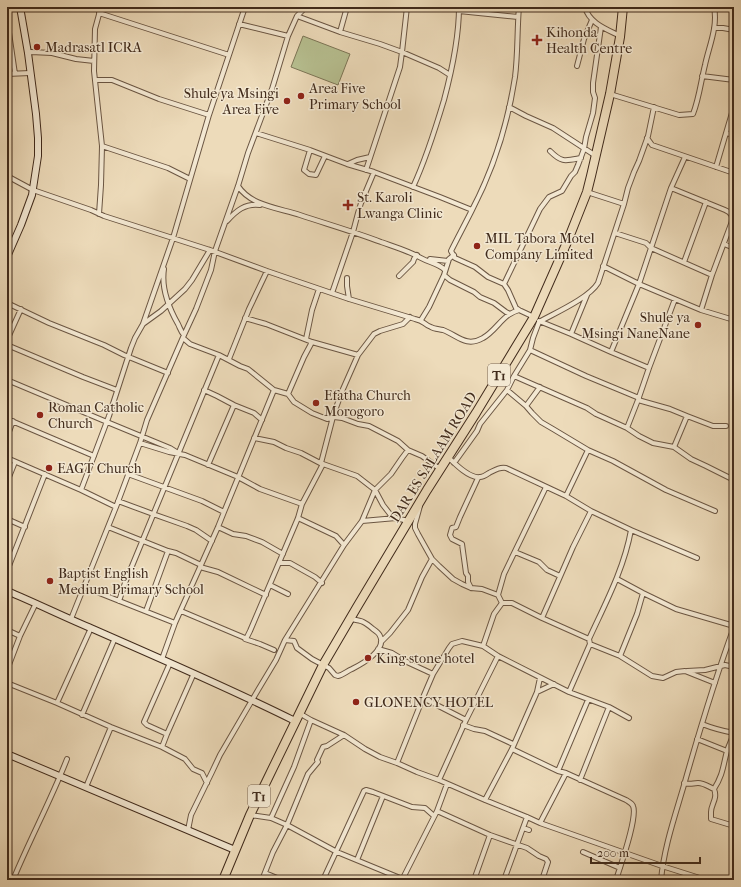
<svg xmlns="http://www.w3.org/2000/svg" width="741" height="887" viewBox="0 0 741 887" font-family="'IM FELL French Canon',serif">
	<rect width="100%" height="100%" fill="#eddbba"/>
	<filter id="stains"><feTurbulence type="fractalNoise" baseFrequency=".005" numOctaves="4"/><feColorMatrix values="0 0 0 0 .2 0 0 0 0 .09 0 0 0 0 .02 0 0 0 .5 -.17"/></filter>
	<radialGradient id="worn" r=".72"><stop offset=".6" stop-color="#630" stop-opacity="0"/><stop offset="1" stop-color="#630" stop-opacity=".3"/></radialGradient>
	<path fill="#b7c091" stroke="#7c7556" d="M303,36L350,54L338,85L291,67Z"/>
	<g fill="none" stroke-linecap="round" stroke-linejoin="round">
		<defs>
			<path id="street" d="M519,7C517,30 518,54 515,77C508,122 493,170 472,210C465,224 458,237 451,251L455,258L475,267L488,277L504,284L508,290L516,308L519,310L534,317
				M585,7C589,23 606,29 620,36
				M459,11L518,17
				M99,13L229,55
				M297,16L340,32L380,44L402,52L439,68L450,75
				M7,19L15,74
				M239,24L288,36
				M714,28H723L734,30
				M340,32L347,7
				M28,53L31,52L52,53L76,59L94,61
				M577,66L584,39L592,20
				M7,74L30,73
				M702,76L734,80
				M95,80H112L159,99L209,115
				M610,94L679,115L693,114C699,99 701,81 705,65C709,46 718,27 714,7
				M509,107L526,116L553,128L596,156
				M654,107L648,136L639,161L634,172L628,188L624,204L598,283C589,298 555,313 539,322L533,338L530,350L514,376L587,408L596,414L627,428L639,436L653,443L674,447L691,459L706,466L734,480
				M256,133L310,150L347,164L374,172L440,197L472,210
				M726,133L734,135
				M647,138L652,145L734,173
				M102,146L168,168L190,179
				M310,150L304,170L309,174L316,175L325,156
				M550,151C562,163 565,161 581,158
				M348,164L357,160L370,157
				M716,167L734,106
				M366,170L400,67L402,52L407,7
				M7,176L33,190L91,210L104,216L210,250L267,271L349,299L415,319C425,321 423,324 431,327C434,329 439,329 443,330C457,335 466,348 483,338C494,332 501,319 510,314C513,312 516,311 519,310
				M238,186C251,206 279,208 300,215C327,224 355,232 381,242C395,247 409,251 421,258C430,263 438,263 445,270
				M413,187C426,159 435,130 444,100C452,70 459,38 459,7
				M671,188L725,210C732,213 733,217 731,224L712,275L701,310
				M587,192L624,204
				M99,214L101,185L102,146L94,71L95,29L101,7
				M227,221C236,211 245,203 260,205
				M615,233L646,243L651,248L712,275
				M724,244L734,248
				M430,259L448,261
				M684,262L706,202
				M603,266L639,284L701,310L734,320
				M164,269C161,288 169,308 178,324C180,328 181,332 184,335
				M444,275L450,280L474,292L480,297L494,303L506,312L510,314
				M399,276L413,262L414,259L417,255
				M347,278V286L349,299
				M504,284L540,209L549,197L562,191L571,176L575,172L578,165L584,149L586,137L593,113L595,98L593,92V83L601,27
				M332,293L353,232L358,213L361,203L374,172
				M7,303L49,323L104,345L124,355L168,373
				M245,318L266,324L312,342L358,355
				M421,320L429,307L444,275L449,259L454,255
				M539,321L571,334L611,352L649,368
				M143,324L161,311L185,289L192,280L210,250
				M571,334L587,295
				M183,338L190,344L219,355L240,366L248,369L274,390L288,394L294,402L312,413L327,419L334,417L342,418L358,424L369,426L398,441L408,450L422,456L440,469
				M306,339L312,310L319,289
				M7,340L21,309
				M7,345L83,377L117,390
				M530,350L586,376L639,398
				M611,352L639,284L671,188L685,157
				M229,359L249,309L267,271
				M514,376L507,390L526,406L532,413L541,422L553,429L588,450L613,461L666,490L715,511
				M7,380L107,422L170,448L178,453
				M204,390L217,396L234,405L254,413L262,420
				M288,394L304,357L312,342
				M638,400L670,409L687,416L713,426H726
				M526,406L540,387
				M7,419L94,456
				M627,428L638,400L649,368L675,299
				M7,437L13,421
				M254,438L274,442L286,448L301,453L322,464
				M140,443L169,452L185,455L238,477L260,489L302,504
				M674,447L687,416
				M448,457C455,464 470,479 480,477C483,477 486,475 489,473C495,470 499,467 506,468L566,496L591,511L631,530C624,569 605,604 589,639
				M7,458L81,490L116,507
				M321,463L334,413L343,389L358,355L374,334L380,331L403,324L410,317
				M454,463L477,431L480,424L507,390
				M208,465L234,405
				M128,474L202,501L224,512
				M7,482L15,462
				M81,490L109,416L131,348L135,338L143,324L173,238L209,115L245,7
				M566,496L588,450
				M118,501L153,514L187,526L196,530L212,541
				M420,506L415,524V528L418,534L432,559L439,566L453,579L462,584L471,588L482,589L498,595L502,603H512L542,618L589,639L590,644L620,656L652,676L663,678L676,672L685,671L715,683
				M298,518L336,536L344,545
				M7,519L25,527
				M362,521L396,518
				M108,527L168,551L176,553L201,565
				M218,527L233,534L246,536L262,542L283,554
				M631,530L697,558
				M515,552L539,562L547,570L560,576
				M279,563H290L315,577L322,583
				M200,567L218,572L266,595
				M7,571L45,474
				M617,579L643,593L676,609L734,626
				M270,585L288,594
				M84,587L175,623
				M471,588L468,582V576L466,573L462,544L452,539L450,535L452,528L456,527L460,517L478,478
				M498,595L504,574L546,487
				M119,601L125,583L219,355
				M146,611L168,551
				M181,611L245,638V639L260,644L274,650
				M542,618L573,547L591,511
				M71,619L116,507L140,443L147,420L184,335L196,309L211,270L215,251L238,186L248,153L272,89L288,36L297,16L306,7
				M7,630L20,636
				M246,639L250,631L298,518L302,504L323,464L357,476L375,490L383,505L390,514L396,518L408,521
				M285,640L344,545L362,521L375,490L391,474L402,458L408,450
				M381,642L390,633L408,610L422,577L432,559
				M483,646L494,614L502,603
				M378,649L392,653L407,662L433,674
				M620,656L637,614L643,593
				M162,659L175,623L201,565L218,527L224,512L274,390
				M7,670L20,636L36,603
				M687,671L705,670L725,665L734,667
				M7,683L57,703L111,727L162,747L185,759L193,769L202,773L207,783
				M537,692L554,684
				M569,692L590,644
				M423,698L466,720
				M57,703L91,628
				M299,713L311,720L344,735L365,749L380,757L397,763L417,772L439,780L485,800L527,817L540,823L662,866L706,880
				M82,715L115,638
				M702,724C712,728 723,731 734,733
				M463,725L474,729L485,731L513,744
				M167,734L147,725L144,722L170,663
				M697,739L727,751
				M162,747L167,734L194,673
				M512,749L558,771L566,773L626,800C629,802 632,803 633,806C638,817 620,867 616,880
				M397,763L423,698L424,695L433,674L449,648L452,644L462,641L483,646L498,656L569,692L609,707L629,718
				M558,771L588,700
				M439,780L466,720L498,656
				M580,780L609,707
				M684,783C690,785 693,783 698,783C704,783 709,787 714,789C718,799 711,804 711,812C711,814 711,817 711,819L734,826
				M86,787L111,727
				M714,789C723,775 723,766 727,751C729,745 732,739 734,733
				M733,793L734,790
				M485,800L512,749L537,692L540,678
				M437,811L490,835L527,848L539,856L546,859L548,862L542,880
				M250,815L271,818L287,825L337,852L405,880
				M271,818L294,767L311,720
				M540,823L566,773
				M523,828L529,830
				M188,830L191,815L212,772L220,755L258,690L276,660L285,640L294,641L297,648L312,659L329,668L335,675L338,676C343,675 347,671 352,669C362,664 387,650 380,636C379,633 376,631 373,629C364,621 362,621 351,619
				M583,852L620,868
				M357,860L383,796
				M265,873L282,880
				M13,880C30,839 51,800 67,759
				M262,880L273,852L287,825L308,774L318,762L317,760L323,747L327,746L344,735
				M323,880L364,791L366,790L373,792L412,807L425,808L434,816
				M402,880L437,811L447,784
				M474,880L490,835
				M504,880L527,817
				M661,880C664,847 675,816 684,785C699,732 715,679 734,627"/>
			<path id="secondary" d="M7,257L21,225L32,195L38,156V138L36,114L28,53L20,7
				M7,591C36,603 64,617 93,629C161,659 229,688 295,721
				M7,754L235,850"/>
			<path id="highway" d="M223,880L250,815L323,665L357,607L427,490L476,413L534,317L568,240L587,192L591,176L610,94L620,37L623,7"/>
		</defs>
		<use href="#street" stroke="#6b5643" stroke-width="6"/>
		<use href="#secondary" stroke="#402a1b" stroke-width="8"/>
		<use href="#highway" stroke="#402a1b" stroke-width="10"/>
		<use href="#street" stroke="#f3e8d2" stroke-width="4"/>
		<use href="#secondary" stroke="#f3e8d2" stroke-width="6"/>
		<use href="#highway" stroke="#eddbba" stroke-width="8"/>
	</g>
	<g fill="#8f2418" stroke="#f3e8d2" stroke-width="1.5">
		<path d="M535 34h4v4h4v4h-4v4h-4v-4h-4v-4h4z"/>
		<circle cx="37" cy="47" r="4"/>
		<circle cx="301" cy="96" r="4"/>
		<circle cx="287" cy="101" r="4"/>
		<path d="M346 199h4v4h4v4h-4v4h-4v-4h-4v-4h4z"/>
		<circle cx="477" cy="246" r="4"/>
		<circle cx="698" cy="325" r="4"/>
		<circle cx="316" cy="403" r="4"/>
		<circle cx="40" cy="415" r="4"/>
		<circle cx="49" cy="468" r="4"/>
		<circle cx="50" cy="581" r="4"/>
		<circle cx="368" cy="658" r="4"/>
		<circle cx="356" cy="702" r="4"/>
	</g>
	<g text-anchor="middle" stroke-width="3" stroke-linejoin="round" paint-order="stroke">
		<g fill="#f3e8d2" stroke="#766352" stroke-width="1">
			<rect x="488" y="364" width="22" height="22" rx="3"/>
			<rect x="248" y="785" width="22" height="22" rx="3"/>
		</g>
		<g font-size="13" font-weight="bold" fill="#402a1b">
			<text x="499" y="380">T1</text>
			<text x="259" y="801">T1</text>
		</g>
		<g font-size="14" fill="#402a1b" stroke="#f3e8d2" text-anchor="start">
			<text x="546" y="37">Kihonda<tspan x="546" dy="16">Health Centre</tspan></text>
			<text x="45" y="52">Madrasatl ICRA</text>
			<text x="309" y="93">Area Five<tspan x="309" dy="16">Primary School</tspan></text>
			<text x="279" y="98" text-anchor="end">Shule ya Msingi<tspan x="279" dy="16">Area Five</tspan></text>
			<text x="357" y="202">St. Karoli<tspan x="357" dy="16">Lwanga Clinic</tspan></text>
			<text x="485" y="243">MIL Tabora Motel<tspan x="485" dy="16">Company Limited</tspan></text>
			<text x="690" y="322" text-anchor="end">Shule ya<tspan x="690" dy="16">Msingi NaneNane</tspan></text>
			<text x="324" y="400">Efatha Church<tspan x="324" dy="16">Morogoro</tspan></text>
			<text x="48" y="412">Roman Catholic<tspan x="48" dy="16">Church</tspan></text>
			<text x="57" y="473">EAGT Church</text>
			<text x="58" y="578">Baptist English<tspan x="58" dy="16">Medium Primary School</tspan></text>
			<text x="376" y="663">King stone hotel</text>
			<text x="364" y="707">GLONENCY HOTEL</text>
		</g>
		<g font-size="14" fill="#402a1b" stroke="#f3e8d2">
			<text transform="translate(433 457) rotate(-58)" y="5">DAR ES SALAAM ROAD</text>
		</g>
	</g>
	<rect width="741" height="887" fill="none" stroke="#eddbba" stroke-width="24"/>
	<rect x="8" y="8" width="725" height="871" fill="none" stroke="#402a1b" stroke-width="2"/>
	<rect x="12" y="12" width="717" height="863" fill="none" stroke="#402a1b"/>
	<path d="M591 857v6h109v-6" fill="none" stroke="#402a1b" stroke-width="2"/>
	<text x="597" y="857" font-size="12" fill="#402a1b" stroke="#f3e8d2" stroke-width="3" paint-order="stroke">200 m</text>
	<rect width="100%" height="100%" filter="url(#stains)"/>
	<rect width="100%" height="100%" fill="url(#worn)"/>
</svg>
